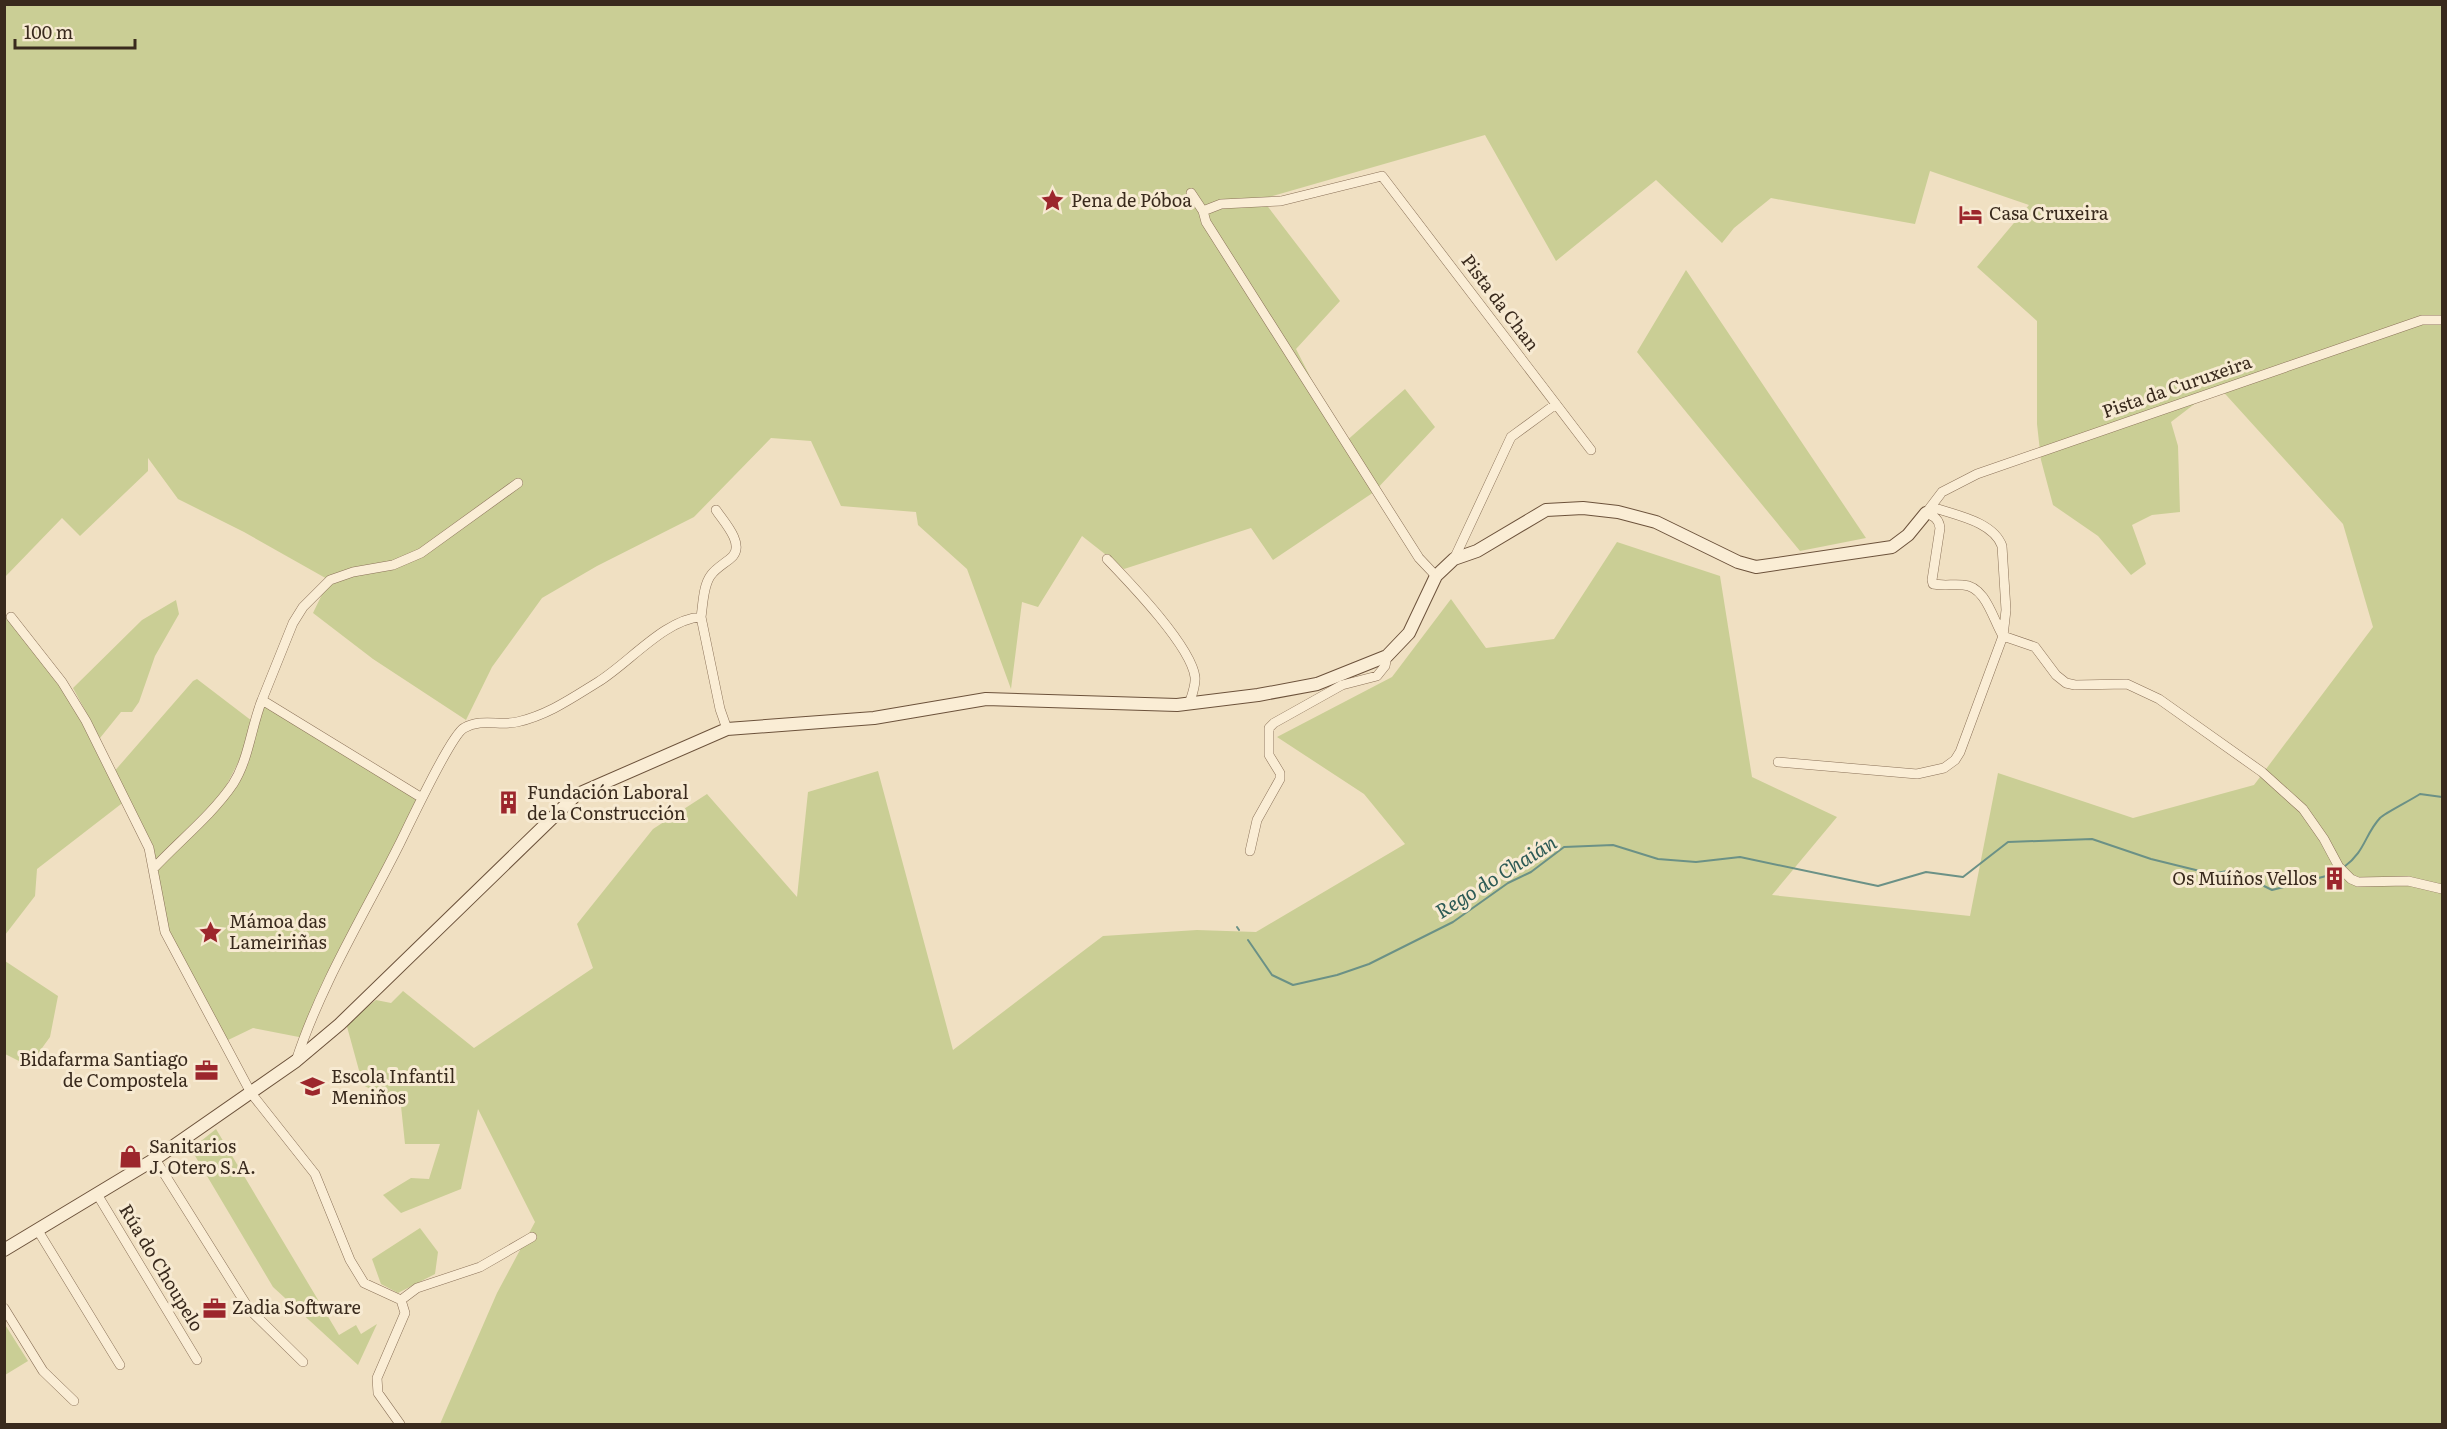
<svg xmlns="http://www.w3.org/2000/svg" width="2447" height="1429" viewBox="0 0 2447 1429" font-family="Literata,serif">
	<rect width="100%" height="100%" fill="#f0e0c2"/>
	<path fill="#cace95" d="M5,5H2442V1424H440L497,1293L535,1222L478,1109L461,1189L401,1213L383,1195L411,1178L429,1179L440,1144H405L401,1106L363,1085L346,1023L376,1000L391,1003L403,991L474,1048L593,968L577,924L653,829L707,794L797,897L808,792L878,771L953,1050L1103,936L1197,930L1256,932L1405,844L1364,794L1277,737L1392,677L1451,599L1486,648L1554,639L1617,542L1720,576L1752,777L1837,817L1772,895L1970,916L1998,773L2133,818L2254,785L2373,627L2343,524L2218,386L2171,422L2178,446L2180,512L2152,515L2132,525L2146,564L2131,575L2098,536L2053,505L2041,460L2037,424V321L1977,267L2029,205L1930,171L1915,224L1771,198L1734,228L1722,243L1656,180L1556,261L1485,135L1262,199L1340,301L1296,349L1344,443L1405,389L1435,427L1374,492L1273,560L1251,528L1124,569L1082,536L1038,607L1022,602L1011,689L967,569L918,525L916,512L841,506L811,441L771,438L694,517L597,566L542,598L492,667L466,720L373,659L313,613L329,580L244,532L178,499L148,458V471L80,536L62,518L5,577Z
		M1686,270L1866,538L1800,551L1637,352Z
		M176,600L179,614L155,656L139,702L132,712H121L100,738L73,688L142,620Z
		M4,612L56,674L112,774L193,681L197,679L252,721L245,749L225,788L238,773L262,700L422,798L304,1038L253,1028L224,1042L165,932L153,869L125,801L37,869L35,896L5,935Z
		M5,961L58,996L50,1037L29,1066L5,1054Z
		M216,1129L339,1335L356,1325L361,1334L377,1324L358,1365L273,1287L191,1149Z
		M420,1228L438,1252L435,1274L398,1293L381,1284L372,1259Z
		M4,1323L28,1361L5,1375H4Z"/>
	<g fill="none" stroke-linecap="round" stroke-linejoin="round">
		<path stroke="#6b9186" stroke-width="2" d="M2344,867C2365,852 2365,834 2380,818C2385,813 2411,800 2420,794L2442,797
			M1237,927L1239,930
			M1248,940L1272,975L1293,985L1337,975L1369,964L1453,922L1508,883L1531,872L1564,847L1613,845L1658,859L1696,862L1740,857L1878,886L1926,872L1963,877L2008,842L2092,839L2151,859L2212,874L2232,870L2272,890L2334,874L2339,870"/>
		<defs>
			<path id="street" d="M1191,193L1203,211L1206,222L1419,558L1436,576
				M1203,211L1221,204L1281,201L1382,176L1591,450
				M2442,320H2422L1977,474L1942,492L1926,513C1934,516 1939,519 1940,528L1932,580L1933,584C1944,586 1953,584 1963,585C1986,586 1993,620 2003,636L2035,647L2056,675L2066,683L2075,685L2127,684L2159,699L2262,772L2303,809L2324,839L2339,867L2351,879L2358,882L2408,881L2442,889
				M1107,559C1130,583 1191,646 1195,677C1196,685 1192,695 1189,704
				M1454,559L1511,437L1556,404
				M11,617L62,682L86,721L149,848L165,932L251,1093L315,1174L350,1260L364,1283L401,1300L405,1313L377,1378L378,1393L400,1424
				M701,617C703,605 703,585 711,575C717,567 726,563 733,556C744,543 724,522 716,510
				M1778,762L1917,774L1944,768L1955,760L1960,752L2003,636L2006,610L2002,546C1993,521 1954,515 1932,507
				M422,798L262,700L293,623L303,607L330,580L353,572L393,565L421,553L518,483
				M1250,851L1257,820L1280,779V773L1269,755V728L1274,723L1342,685L1377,676L1385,666L1387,656
				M153,869C179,841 212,815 233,784C249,759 251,727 262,700
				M296,1061C321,984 364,915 400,843C409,825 451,735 464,728C481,718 500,726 517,722C548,715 572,698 598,682C629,663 665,619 701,617L720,709L727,729
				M155,1159L249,1309L303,1362
				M97,1194L197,1360
				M37,1229L120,1365
				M401,1300L417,1288L480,1267L532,1237
				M4,1308L43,1371L74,1401"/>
			<path id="secondary" d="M4,1250L155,1159L296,1061L340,1024L576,795L727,729L874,718L986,699L1177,705L1258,695L1317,684L1387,656L1409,633L1436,576L1454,559L1477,551L1546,510L1583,508L1618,512L1656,522L1738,562L1756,567L1892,547L1908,535L1926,513"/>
		</defs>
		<use href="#street" stroke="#8a7158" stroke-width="10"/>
		<use href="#secondary" stroke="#6c523b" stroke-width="14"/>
		<use href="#street" stroke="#faedd5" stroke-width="9"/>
		<use href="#secondary" stroke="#faedd5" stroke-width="12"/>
	</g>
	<defs>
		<symbol id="sight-bare" viewBox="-9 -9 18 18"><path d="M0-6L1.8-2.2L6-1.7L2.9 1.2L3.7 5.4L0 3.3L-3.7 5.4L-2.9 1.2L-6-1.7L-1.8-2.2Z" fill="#9c262c" stroke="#f7ead2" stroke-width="2.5" paint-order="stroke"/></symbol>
		<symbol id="hotel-bare" viewBox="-9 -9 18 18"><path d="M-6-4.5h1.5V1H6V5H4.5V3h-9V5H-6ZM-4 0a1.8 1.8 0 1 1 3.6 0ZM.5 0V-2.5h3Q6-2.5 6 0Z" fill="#9c262c" stroke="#f7ead2" stroke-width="2.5" paint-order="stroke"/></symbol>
		<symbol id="building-bare" viewBox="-9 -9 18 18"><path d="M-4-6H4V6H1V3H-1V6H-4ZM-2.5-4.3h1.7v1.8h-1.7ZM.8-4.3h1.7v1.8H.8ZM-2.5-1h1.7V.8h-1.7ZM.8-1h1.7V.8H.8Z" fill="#9c262c" stroke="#f7ead2" stroke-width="2.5" paint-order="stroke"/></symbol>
		<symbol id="office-bare" viewBox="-9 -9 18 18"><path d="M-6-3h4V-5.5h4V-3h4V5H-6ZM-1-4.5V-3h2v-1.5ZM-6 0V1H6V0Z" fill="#9c262c" stroke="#f7ead2" stroke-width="2.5" paint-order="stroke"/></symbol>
		<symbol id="school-bare" viewBox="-9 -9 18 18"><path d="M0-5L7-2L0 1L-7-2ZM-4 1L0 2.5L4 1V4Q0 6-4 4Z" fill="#9c262c" stroke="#f7ead2" stroke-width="2.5" paint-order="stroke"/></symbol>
		<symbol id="shop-bare" viewBox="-9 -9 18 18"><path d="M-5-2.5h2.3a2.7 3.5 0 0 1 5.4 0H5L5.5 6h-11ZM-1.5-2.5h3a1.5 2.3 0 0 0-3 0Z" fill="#9c262c" stroke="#f7ead2" stroke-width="2.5" paint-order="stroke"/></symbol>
	</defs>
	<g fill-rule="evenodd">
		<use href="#sight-bare" x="1036" y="184" width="33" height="33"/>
		<use href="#hotel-bare" x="1954" y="198" width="33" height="33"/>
		<use href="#building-bare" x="492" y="786" width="33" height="33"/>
		<use href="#building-bare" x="2318" y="862" width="33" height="33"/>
		<use href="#sight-bare" x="194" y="916" width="33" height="33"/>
		<use href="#office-bare" x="190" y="1054" width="33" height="33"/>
		<use href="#school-bare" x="296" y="1070" width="33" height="33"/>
		<use href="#shop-bare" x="114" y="1140" width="33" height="33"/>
		<use href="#office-bare" x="198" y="1292" width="33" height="33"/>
	</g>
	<g text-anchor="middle" stroke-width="6" stroke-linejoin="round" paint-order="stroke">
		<g font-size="18" fill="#392a1d" stroke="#f7ead2" text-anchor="start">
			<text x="1071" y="207">Pena de Póboa</text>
			<text x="1989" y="220">Casa Cruxeira</text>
			<text x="527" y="799">Fundación Laboral<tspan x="527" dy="21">de la Construcción</tspan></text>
			<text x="2317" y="885" text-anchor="end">Os Muíños Vellos</text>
			<text x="229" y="928">Mámoa das<tspan x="229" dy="21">Lameiriñas</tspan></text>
			<text x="188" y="1066" text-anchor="end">Bidafarma Santiago<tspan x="188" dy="21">de Compostela</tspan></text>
			<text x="331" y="1083">Escola Infantil<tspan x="331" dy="21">Meniños</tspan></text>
			<text x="149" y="1153">Sanitarios<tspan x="149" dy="21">J. Otero S.A.</tspan></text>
			<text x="232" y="1314">Zadia Software</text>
		</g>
		<g font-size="18" fill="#392a1d" stroke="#f7ead2">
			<text transform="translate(1500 303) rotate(53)" y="6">Pista da Chan</text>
			<text transform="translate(2177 387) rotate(-19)" y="6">Pista da Curuxeira</text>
			<text transform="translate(161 1268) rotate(59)" y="6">Rúa do Choupelo</text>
		</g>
		<g font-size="20" font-style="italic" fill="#2c5a55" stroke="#f7ead2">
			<text transform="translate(1496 877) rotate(-32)" y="7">Rego do Chaián</text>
		</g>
	</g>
	<rect width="2447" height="1429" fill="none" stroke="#392a1d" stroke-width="12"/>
	<path d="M15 39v9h120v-9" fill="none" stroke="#392a1d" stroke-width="3"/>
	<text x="24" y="39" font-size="18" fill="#392a1d" stroke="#f7ead2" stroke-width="4.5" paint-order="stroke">100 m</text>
</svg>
